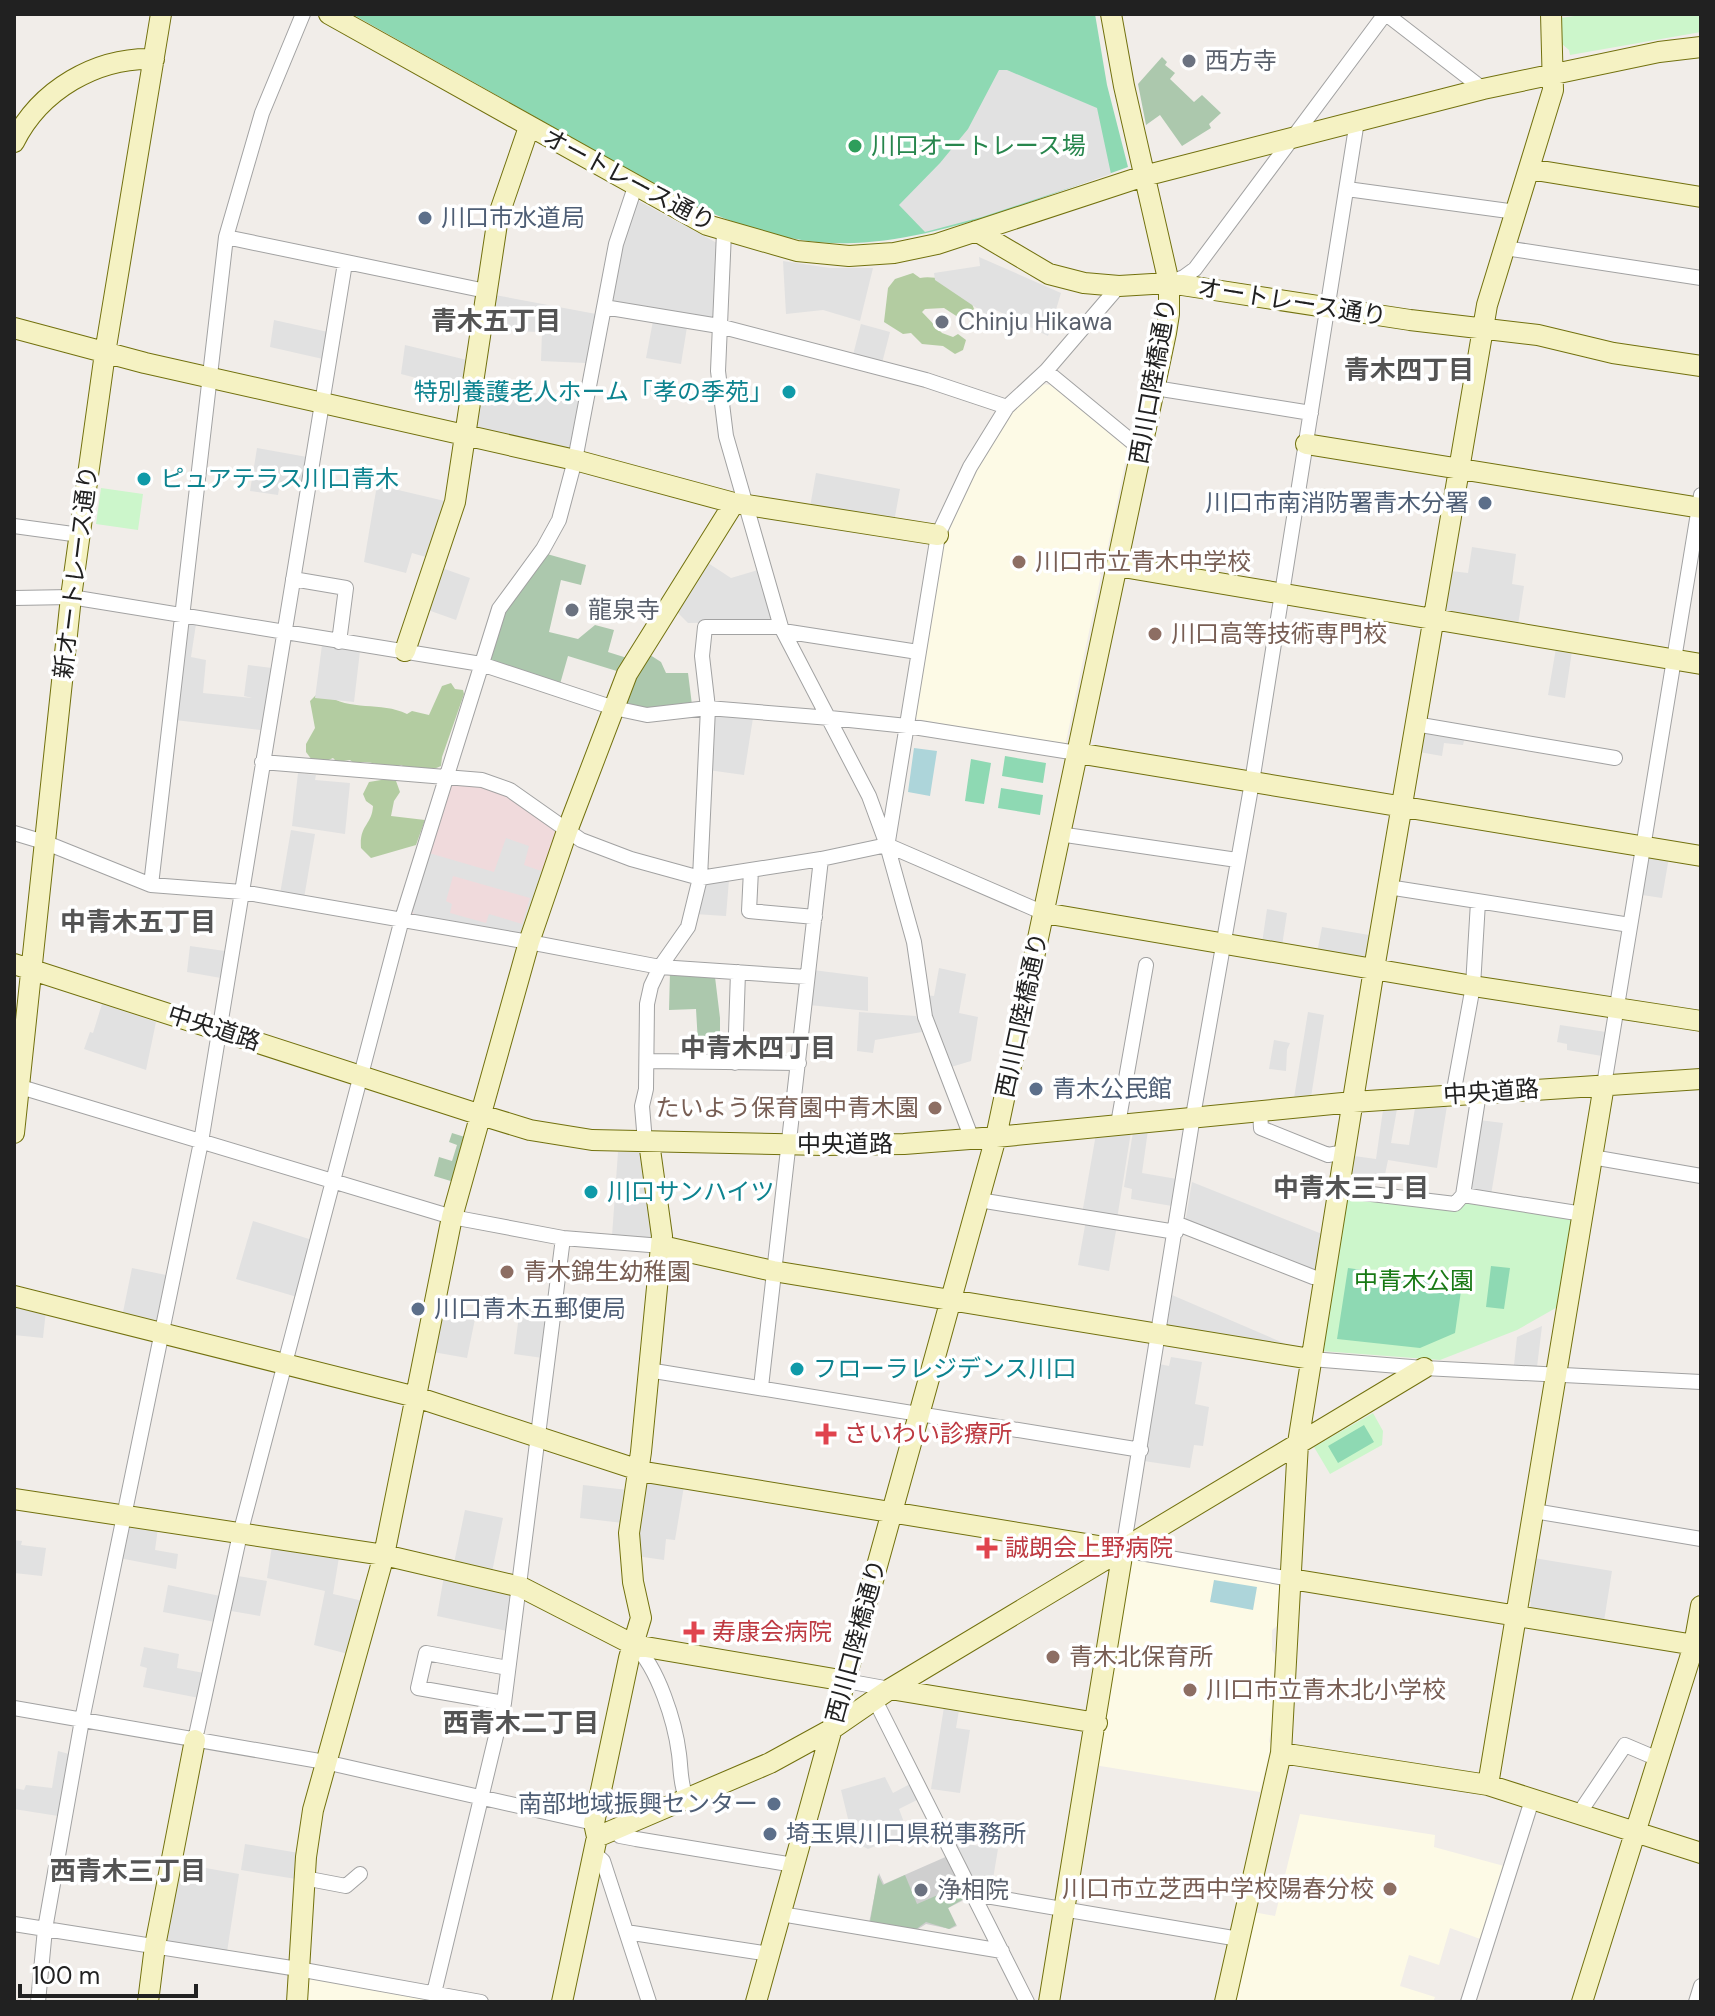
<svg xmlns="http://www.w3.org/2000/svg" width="1715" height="2016" viewBox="0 0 1715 2016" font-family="'DM Sans','Noto Sans JP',sans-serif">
	<rect width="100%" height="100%" fill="#f1ede9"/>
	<path fill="#f0dadc" d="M455,783L483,787L510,797L556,831L558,836L525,933L520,935L414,916L411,912L450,787Z"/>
	<path fill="#fdfae6" d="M1041,384L1051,385L1128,449L1107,551L1100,554L1097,570L1101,575L1065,746L917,719L914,715L943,540L977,466L1012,412Z
		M1133,1559L1277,1584L1281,1588L1277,1626L1272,1630V1650L1275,1655L1272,1725L1269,1741L1271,1746L1260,1792L1094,1765L1127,1563Z
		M1300,1814L1435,1835L1434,1847L1504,1866L1483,1940L1450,1928L1439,1965L1409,1955L1400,1986L1435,1997L1433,2002H1233L1253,1912L1275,1916Z
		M310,1975L452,2002H305L306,1978Z"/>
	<path fill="#cfcfcf" d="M950,1855L970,1897L948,1908L957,1926L950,1929L926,1924L915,1931L869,1923L879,1873L884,1884Z"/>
	<path fill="#b3cca1" d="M913,273L920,278C941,274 968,288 974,309L961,319L944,308L925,309L922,312L942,333L953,337L958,334L966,340L963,350L955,354L943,346L922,344L911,333L903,334L884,322L888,288L895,279Z
		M451,683L455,689L463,690L464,694L442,757L441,766C430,772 412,771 401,765C385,772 371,757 355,764L350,760L337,762L333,758L324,762L312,760L306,752V744L315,728L310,701L317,694H326C349,712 381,701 407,714L412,711L429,715L442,686Z
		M387,779L396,781L400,792L394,801L391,816L425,820L416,845L371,858L361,848C359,825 372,825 373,806L366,801L363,794L369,782Z"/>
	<path fill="#acc8ad" d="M1162,57L1167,62L1165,65L1175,73L1170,79L1194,102L1202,95L1221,113L1209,124L1211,128L1182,146L1160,115L1146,125L1138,84Z
		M547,554L586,565L581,585L561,580L549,632L578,639L595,625L614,630L608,652L627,658L620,672L568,656L560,684L490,661L489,656L506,608Z
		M647,653L661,662L666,673H688L692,705L642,711L625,705L640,664Z
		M670,972L715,977L720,1018V1059H710V1043H698L696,1009L669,1010Z
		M452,1133L468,1138L454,1182L434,1176L439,1157L452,1161L457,1145L449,1142Z
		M878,1875L883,1885L905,1875L917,1904L961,1885L967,1897L948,1908L956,1925L949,1929L926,1922L915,1930L870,1922Z"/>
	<path fill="#ccf6cb" d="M1589,14H1701V32L1570,55L1569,50L1562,44L1560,18Z
		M101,488L143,494L138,530L96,524Z
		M1350,1196L1467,1201L1571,1217L1576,1221L1561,1305L1517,1330L1440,1360L1321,1351L1346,1199Z
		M1373,1413L1383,1431L1382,1445L1330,1474L1314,1447Z"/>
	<path fill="#8ed9b3" d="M352,14H1095L1107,85L1128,167C1042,197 945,239 854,243C745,248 649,181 558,130C490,91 421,53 352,14Z
		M1005,756L1046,763L1043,783L1002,776Z
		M971,759L991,763L984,804L965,801Z
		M1001,788L1043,795L1040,815L998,808Z
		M1491,1266L1510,1268L1504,1309L1486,1307Z
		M1348,1268L1462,1284L1455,1333L1420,1348L1337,1339Z
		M1364,1425L1374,1442L1338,1463L1328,1446Z"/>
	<path fill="#e1e1e1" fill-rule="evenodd" d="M999,70H1007L1097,108L1111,174L982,217L925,232L899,205L940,163L968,129Z
		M639,201L717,243L714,316L711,320L613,304L610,299L621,246L635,202Z
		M979,257L1061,293L1048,336L994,309L987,315L935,280L934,273L980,266Z
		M783,261L830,268H873L860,321L823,310L786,314Z
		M495,295L596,314L586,363L541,361L542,332L489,331Z
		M274,320L328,332L323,359L270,347Z
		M653,321L687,327L681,364L646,358Z
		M861,324L890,332L882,363L853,355Z
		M405,345L467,360L463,390L401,374Z
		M482,388L580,397L570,447L565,450L479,430L476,426Z
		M257,448L307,457L302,486L280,483L278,495L250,491Z
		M816,473L900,489L894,522L810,507Z
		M377,485L449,502L429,558L412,553L406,573L364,562Z
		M1472,547L1516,554L1512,584L1524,586L1518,625L1447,613L1444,608L1451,571L1468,573Z
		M705,561L731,578L758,570L771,617L768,622L688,623L674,609Z
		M442,568L470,578L456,620L428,610Z
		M189,623L196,624L191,657L206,660L203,693L252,698L244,696L248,665L272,668L261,730L175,720L186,626Z
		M322,645L360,651L354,702L315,698Z
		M1556,648L1572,651L1565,698L1548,695Z
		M711,714L753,718L744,775L708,770Z
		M1423,732L1465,736L1463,745L1444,743L1442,756L1419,752Z
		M298,773L316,775L315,780L350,783L345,834L292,826Z
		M291,830L315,834L304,898L280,894Z
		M506,838L529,846L524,865L544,872L524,932L520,934L416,916L412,911L429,853L494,872ZM453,876L530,898L522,924L489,914L486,923L450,913L452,904L446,901Z
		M1652,854L1669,857L1662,898L1642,895L1648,859Z
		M729,880L726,916L695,914L700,885Z
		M1267,909L1287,913L1282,946L1262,943Z
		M1322,927L1369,935L1365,961L1317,953Z
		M190,946L225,951L221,978L187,972Z
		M939,968L966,974L959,1013L978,1017L971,1061L951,1067L929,1012L926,995L934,996Z
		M813,970L868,977V1011L809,1005Z
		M102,1004L156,1022L146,1070L84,1049L90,1032L93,1033Z
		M859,1012L916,1016L922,1032L875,1040L873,1053L857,1051Z
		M1308,1012L1324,1015L1311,1097L1294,1098Z
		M1560,1025L1606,1032L1602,1056L1567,1050V1044L1557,1042Z
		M1274,1040L1290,1043L1287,1050L1286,1071L1269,1069Z
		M1447,1106L1437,1168L1388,1160L1384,1179L1351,1174L1354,1156L1376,1159L1383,1110L1397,1109L1391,1143L1409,1145L1415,1108Z
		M1479,1120L1503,1123L1491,1195L1471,1192Z
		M1148,1130L1142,1173L1177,1179L1172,1206L1131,1199L1132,1189L1124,1187L1133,1132Z
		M1131,1132L1117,1219L1082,1214L1096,1134Z
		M618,1152H644L655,1237L652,1240L612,1236Z
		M1192,1182L1322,1234L1315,1273L1185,1223Z
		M1086,1220L1117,1225L1109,1271L1078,1265Z
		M253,1221L312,1240L297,1297L236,1279Z
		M132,1268L166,1275L156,1321L152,1324L122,1317Z
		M1172,1295L1288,1345V1349L1171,1328L1167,1325Z
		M521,1300L550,1304L543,1358L514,1354Z
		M14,1303L46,1310L43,1338L14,1335Z
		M441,1307L476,1314L467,1358L433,1352Z
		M1542,1326L1537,1367L1514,1365L1517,1337Z
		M1171,1357L1202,1362L1195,1404L1209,1407L1203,1446L1194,1445L1190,1468L1144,1461L1159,1364L1169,1366Z
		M644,1479L684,1486L675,1540L666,1539L664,1560L636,1556Z
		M583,1485L628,1490L623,1523L580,1518Z
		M465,1510L503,1518L492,1572L454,1563Z
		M129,1523L158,1528L155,1550L178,1554L176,1569L119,1558Z
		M14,1540L22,1541L21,1545L46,1548L42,1576L14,1573Z
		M272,1546L339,1557L333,1594L363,1601L348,1654L314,1645L325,1591L267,1578Z
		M1534,1558L1612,1571L1604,1621L1530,1608L1531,1602L1527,1601Z
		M238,1576L267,1581L260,1616L231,1611Z
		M444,1576L509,1592L512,1596L507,1631L437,1616Z
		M168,1585L220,1596L215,1622L163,1612Z
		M144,1647L179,1654L177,1668L204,1673L199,1698L143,1687L147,1668L140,1666Z
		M944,1707L959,1710L956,1728L970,1730L960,1793L931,1789Z
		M58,1751L69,1754L58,1816L14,1809V1788L24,1790L26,1785L52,1788Z
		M885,1777L893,1793L912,1783L919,1799L899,1809L908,1833L868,1849L854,1842L855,1826L849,1823L841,1790Z
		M960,1843L998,1849L991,1891L976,1888L954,1846Z
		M245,1844L299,1853L296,1879L241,1870Z
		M178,1863L239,1874L227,1952L166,1942L170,1903Z"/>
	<path fill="#add5da" d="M914,748L937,751L930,796L908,792Z
		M1214,1580L1257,1587L1253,1610L1210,1602Z"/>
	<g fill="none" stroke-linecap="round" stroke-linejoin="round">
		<defs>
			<path id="street" d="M1386,14L1483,89
				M1347,189L1516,212
				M724,232L718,371L726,436L781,627L869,796L887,845L914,942L925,1017L972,1139
				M226,237L486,291
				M1505,248L1701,278
				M1169,283L1184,277L1195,269L1385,14
				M604,307L719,326L926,380L1007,407
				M1046,371L1142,450
				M1155,388L1311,413
				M14,526L80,535
				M293,579L346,588L339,642
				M14,598L71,597L481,664L614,708L647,715L708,708L830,718L907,726L1077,753
				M783,631L918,652
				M1415,724L1615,758
				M262,762L482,780L510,790L581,840L631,859L700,878L821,859L887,845L1044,913
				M14,833L44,842L151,885L242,892L529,942L660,967L807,977
				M1059,834L1237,860
				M888,841L938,535L970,467L1007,407L1046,371L1119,286
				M751,870L749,911L815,917
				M151,885L226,237L262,113L303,14
				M1388,887L1630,925
				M647,1061L799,1063
				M735,1063L738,972
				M14,1085L452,1217L563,1238L662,1246
				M1604,1085L1701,495
				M1453,1095L1473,986L1478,902
				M1260,1111L1261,1128L1328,1155L1345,1152
				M1118,1124L1146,965
				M645,1142L642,1106L646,1089L647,1004L651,986L660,967L688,927L700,878L708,708L702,656L705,627H781
				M1592,1157L1701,1176
				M1338,1190L1455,1204L1463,1195L1583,1214
				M1463,1195L1479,1093
				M979,1200L1176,1232
				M1178,1224L1313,1277
				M1311,1359L1424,1368L1701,1382
				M648,1370L1141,1450
				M761,1387L821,859
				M1534,1511L1701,1539
				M1291,1579L1123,1550L1193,1116L1252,782L1357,121
				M634,1645C658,1667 675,1722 679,1754C681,1769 680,1783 686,1797
				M846,1681L890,1689
				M875,1700L1027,2002
				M504,1703L418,1688L426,1653L508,1668
				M14,1708L325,1762L594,1823
				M195,1740L240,1534L402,919L499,609L543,549L559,520L575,460L616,244L635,187
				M1578,1815L1625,1745L1658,1759
				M614,1830L620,1836L636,1839L794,1865
				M593,1852L603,1861L649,2002
				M304,1878L346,1886L360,1874
				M974,1894L1239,1939
				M781,1914L1002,1951
				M14,1924L298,1969L481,2002
				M626,1932L770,1954
				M434,1993L504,1703L563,1238
				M38,2002L45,1929L82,1720L201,1142L345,263
				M1468,2002L1532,1800
				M1696,2002L1701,1986"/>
			<path id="secondary" d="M329,14L707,225L797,251L849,256L894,253L937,244L1144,176L1483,89L1659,52L1701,47
				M14,142C40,90 96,57 154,59
				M1529,169L1701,197
				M976,231L1049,274L1084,283L1119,286L1169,283L1410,320L1538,335L1613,353L1701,366
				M14,328L145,363L575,460L734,503L938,535
				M1306,444L1701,508
				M1117,566L1701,664
				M405,651L455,502L498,217L529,127
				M1077,753L1701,856
				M1044,913L1473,986L1701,1021
				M14,964L481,1115L530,1130L592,1140L824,1145L904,1144L996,1137L1353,1102L1701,1079
				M14,1133L71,597L105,353L161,14
				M662,1246L773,1271L1311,1359
				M14,1296L416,1397L645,1472L1123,1550L1049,2002
				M14,1499L384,1555L521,1587L634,1645L846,1681
				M1291,1579L1701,1646
				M890,1689L1097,1723
				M1281,1753L1488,1785L1701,1853
				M1488,1785L1604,1085
				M597,1837L770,1763L832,1729L890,1689L1424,1368
				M148,2002L155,1946L195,1740
				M297,2002L306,1857L313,1810L384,1555L452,1217L529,942L567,831L627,674L734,503
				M562,2002L597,1837L594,1823L629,1658L641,1618L633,1582L629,1533L641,1452L662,1236L649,1142
				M756,2002L996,1137L1166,333L1169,314V283L1124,86L1111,14
				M1225,2002L1281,1753L1298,1443L1374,969L1487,305L1553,90L1551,14
				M1582,2002L1694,1645L1701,1606"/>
		</defs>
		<use href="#street" stroke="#a2a2a2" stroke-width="16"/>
		<use href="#secondary" stroke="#72710e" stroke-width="22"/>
		<use href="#street" stroke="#fff" stroke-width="14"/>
		<use href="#secondary" stroke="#f5f2c3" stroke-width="20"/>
	</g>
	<g fill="#6b7280" stroke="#fff" stroke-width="3">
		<circle cx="1189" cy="61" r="8"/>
		<circle cx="942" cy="322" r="8"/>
		<circle cx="572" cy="610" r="8"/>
		<circle cx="921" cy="1890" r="8"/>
	</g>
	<circle fill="#2e9e5b" stroke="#fff" stroke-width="3" cx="855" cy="146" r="8"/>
	<g fill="#5c6f8a" stroke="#fff" stroke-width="3">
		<circle cx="425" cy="218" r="8"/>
		<circle cx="1485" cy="503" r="8"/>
		<circle cx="1036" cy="1089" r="8"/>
		<circle cx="418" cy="1309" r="8"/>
		<circle cx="774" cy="1804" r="8"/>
		<circle cx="770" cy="1834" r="8"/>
	</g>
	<g fill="#0f9aa8" stroke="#fff" stroke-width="3">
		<circle cx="789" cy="392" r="8"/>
		<circle cx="144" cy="479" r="8"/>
		<circle cx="591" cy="1192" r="8"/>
		<circle cx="797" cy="1369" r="8"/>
	</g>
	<g fill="#8d6e63" stroke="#fff" stroke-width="3">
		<circle cx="1019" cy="562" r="8"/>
		<circle cx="1155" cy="634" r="8"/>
		<circle cx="935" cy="1108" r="8"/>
		<circle cx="507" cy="1272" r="8"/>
		<circle cx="1053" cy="1657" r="8"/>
		<circle cx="1190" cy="1690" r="8"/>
		<circle cx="1390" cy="1889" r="8"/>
	</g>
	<g fill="#e0444e" stroke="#fff" stroke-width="3">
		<path d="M822 1422h8v8h8v8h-8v8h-8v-8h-8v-8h8z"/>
		<path d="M983 1536h8v8h8v8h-8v8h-8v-8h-8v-8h8z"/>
		<path d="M690 1620h8v8h8v8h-8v8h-8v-8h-8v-8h8z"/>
	</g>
	<g text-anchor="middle" stroke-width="7" stroke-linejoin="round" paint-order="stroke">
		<g font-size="24" fill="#5b616d" stroke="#fff" text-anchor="start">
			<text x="1205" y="69">西方寺</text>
			<text x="958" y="330">Chinju Hikawa</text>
			<text x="588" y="618">龍泉寺</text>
			<text x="937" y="1898">浄相院</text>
		</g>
		<g font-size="24" fill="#27864d" stroke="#fff" text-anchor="start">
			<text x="871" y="154">川口オートレース場</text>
		</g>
		<g font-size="24" fill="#212121" stroke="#fff">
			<text transform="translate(629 180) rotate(28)" y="8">オートレース通り</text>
			<text transform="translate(1292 302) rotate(9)" y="8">オートレース通り</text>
			<text transform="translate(1153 381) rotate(-80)" y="8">西川口陸橋通り</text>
			<text transform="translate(76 572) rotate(-83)" y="8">新オートレース通り</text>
			<text transform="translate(1022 1015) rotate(-78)" y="8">西川口陸橋通り</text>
			<text transform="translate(214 1028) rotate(18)" y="8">中央道路</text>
			<text transform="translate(1491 1092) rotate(-4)" y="8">中央道路</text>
			<text x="845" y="1152">中央道路</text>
			<text transform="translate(856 1641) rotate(-75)" y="8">西川口陸橋通り</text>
		</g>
		<g font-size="24" fill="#4e5e75" stroke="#fff" text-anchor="start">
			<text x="441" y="226">川口市水道局</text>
			<text x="1469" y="511" text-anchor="end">川口市南消防署青木分署</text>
			<text x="1052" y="1097">青木公民館</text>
			<text x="434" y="1317">川口青木五郵便局</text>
			<text x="758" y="1812" text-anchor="end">南部地域振興センター</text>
			<text x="786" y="1842">埼玉県川口県税事務所</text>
		</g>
		<g font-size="24" fill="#0d838f" stroke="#fff" text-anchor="start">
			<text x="773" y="400" text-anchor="end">特別養護老人ホーム「孝の季苑」</text>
			<text x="160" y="487">ピュアテラス川口青木</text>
			<text x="607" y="1200">川口サンハイツ</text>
			<text x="813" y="1377">フローラレジデンス川口</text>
		</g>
		<g font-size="24" fill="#785e54" stroke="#fff" text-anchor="start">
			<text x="1035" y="570">川口市立青木中学校</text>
			<text x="1171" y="642">川口高等技術専門校</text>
			<text x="919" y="1116" text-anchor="end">たいよう保育園中青木園</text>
			<text x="523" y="1280">青木錦生幼稚園</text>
			<text x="1069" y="1665">青木北保育所</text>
			<text x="1206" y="1698">川口市立青木北小学校</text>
			<text x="1374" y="1897" text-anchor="end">川口市立芝西中学校陽春分校</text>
		</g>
		<g font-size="24" fill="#197915" stroke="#fff">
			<text x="1414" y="1289">中青木公園</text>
		</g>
		<g font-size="24" fill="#be3a42" stroke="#fff" text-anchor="start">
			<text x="844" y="1442">さいわい診療所</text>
			<text x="1005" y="1556">誠朗会上野病院</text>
			<text x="712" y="1640">寿康会病院</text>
		</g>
		<g font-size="26" font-weight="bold" fill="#545454" stroke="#fff">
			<text x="496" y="330">青木五丁目</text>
			<text x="1409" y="379">青木四丁目</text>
			<text x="138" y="931">中青木五丁目</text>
			<text x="758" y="1057">中青木四丁目</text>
			<text x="1351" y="1197">中青木三丁目</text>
			<text x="521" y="1732">西青木二丁目</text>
			<text x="128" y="1880">西青木三丁目</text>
		</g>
	</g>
	<rect width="1715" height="2016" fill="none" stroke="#212121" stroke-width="32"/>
	<path d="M20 1984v12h176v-12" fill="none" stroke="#212121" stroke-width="4"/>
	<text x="32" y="1984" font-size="24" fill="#212121" stroke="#ffffff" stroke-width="6" paint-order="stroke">100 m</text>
</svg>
